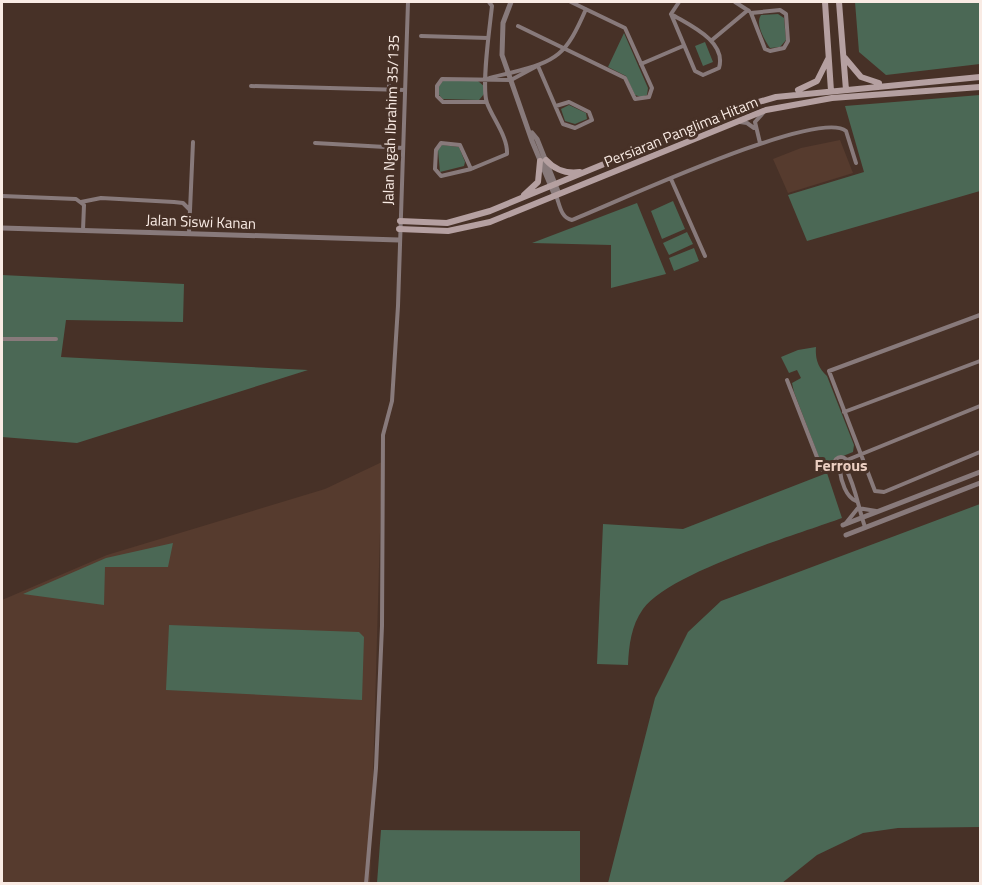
<svg xmlns="http://www.w3.org/2000/svg" width="982" height="885" viewBox="0 0 982 885" font-family="'Titillium Web',sans-serif">
	<rect width="100%" height="100%" fill="#473127"/>
	<path fill="#563b2e" d="M840,140L853,173L788,193L773,159L801,148Z
		M382,462L370,883H2V600L107,555L325,489Z"/>
	<path fill="#4b6855" d="M855,2H980V64L886,75L859,52Z
		M778,14L784,18L786,40L780,47L770,48C764,39 755,24 761,15Z
		M624,33L648,88L647,95L641,97L635,95L626,76L608,67Z
		M705,42L713,62L703,66L695,46Z
		M443,81H478L485,87L484,94L479,100L443,99L439,95V86Z
		M980,95V191L807,241L788,195L864,172L845,106Z
		M569,105L586,113L587,119L575,124L565,121L561,109Z
		M442,145L459,147L465,162L464,166L440,172L438,150Z
		M673,201L685,229L662,239L651,211Z
		M637,203L666,274L611,288V245L532,243Z
		M687,232L693,244L669,255L663,243Z
		M694,248L699,261L674,271L669,258Z
		M2,275L184,284L183,322L66,320L61,357L308,370L77,443L2,437Z
		M816,347C815,358 818,368 827,376L854,445L853,452L828,462L820,460L794,392L792,383L801,378L797,370L789,373L781,357L798,350Z
		M827,473L842,518C796,535 670,572 643,609C631,626 629,645 628,665L597,664L603,524L683,529Z
		M980,504V827L898,828L863,833L817,855L782,883H608L655,698L688,632L721,601Z
		M173,543L168,567H105L104,605L23,594L106,558Z
		M169,625L359,632L364,637L362,700L166,690Z
		M381,830L580,831V883H377Z"/>
	<g fill="none" stroke-linecap="round" stroke-linejoin="round">
		<path stroke="#887a7b" stroke-width="4" d="M735,2L749,11
			M780,10L786,14L788,41L784,48L770,51L765,49L751,13Z
			M671,14C689,25 727,41 719,68L703,75L695,71Z
			M671,14L679,2
			M518,26L625,78L635,99L649,97L652,88L625,28L571,2
			M421,36L488,38
			M712,40L748,10
			M641,64L683,46
			M538,66L563,124L575,128L592,120L589,112L569,102L556,106
			M487,79C495,76 502,75 510,73C558,61 566,55 586,9
			M251,86L405,90
			M486,102H443L437,96V86L442,79L511,80L537,66
			M389,108V71
			M740,122L747,123L754,128
			M315,143L403,148
			M760,143L755,122L763,113
			M471,169L460,145L441,143L436,150L435,169L441,176L471,169L507,154C508,137 493,119 487,103C481,87 490,25 492,6L489,2
			M671,179L705,256
			M556,195C560,206 561,218 572,220C613,204 817,108 846,131L856,163
			M2,196L76,199L84,205L83,230
			M81,202L101,198L174,202L183,203L189,209
			M189,233L193,142
			M980,315L829,371L875,491L884,492L980,452
			M2,339H56
			M787,380L822,470L834,464
			M844,412L980,361
			M834 464a7 7 0 1 1 14 0a7 7 0 1 1-14 0Z
			M847,460L980,406
			M846,469C856,488 858,507 865,527
			M840,471C841,481 846,497 856,501
			M846,523L858,508L876,511
			M366,884L376,768L382,626L383,435L392,401L398,306L408,2"/>
		<path stroke="#887a7b" stroke-width="5" d="M511,2L503,23L502,55L532,141L555,196
			M532,133L537,139L559,194
			M2,228L399,240
			M843,525L980,472
			M846,535L980,483"/>
		<path stroke="#b5a0a1" stroke-width="6" d="M825,2L831,91
			M839,2L846,90
			M845,58L861,77L879,83
			M798,90L817,81L828,59
			M546,160C555,170 566,174 580,172
			M524,195L538,182L540,161
			M400,221L447,223L490,211L745,106L776,97L980,77
			M399,229L448,231L490,222L766,110L832,98L980,87"/>
	</g>
	<g text-anchor="middle" stroke-width="6" stroke-linejoin="round" paint-order="stroke">
		<g font-size="15" fill="#f9ebe4" stroke="#473127">
			<text transform="translate(391 120) rotate(-88)" y="5">Jalan Ngah Ibrahim 35/135</text>
			<text transform="translate(681 132) rotate(-22)" y="5">Persiaran Panglima Hitam</text>
			<text transform="translate(201 222) rotate(2)" y="5">Jalan Siswi Kanan</text>
		</g>
		<g font-size="16" font-weight="bold" fill="#ebcec1" stroke="#473127">
			<text x="841" y="471">Ferrous</text>
		</g>
	</g>
	<rect width="982" height="885" fill="none" stroke="#f9ebe4" stroke-width="6"/>
</svg>
